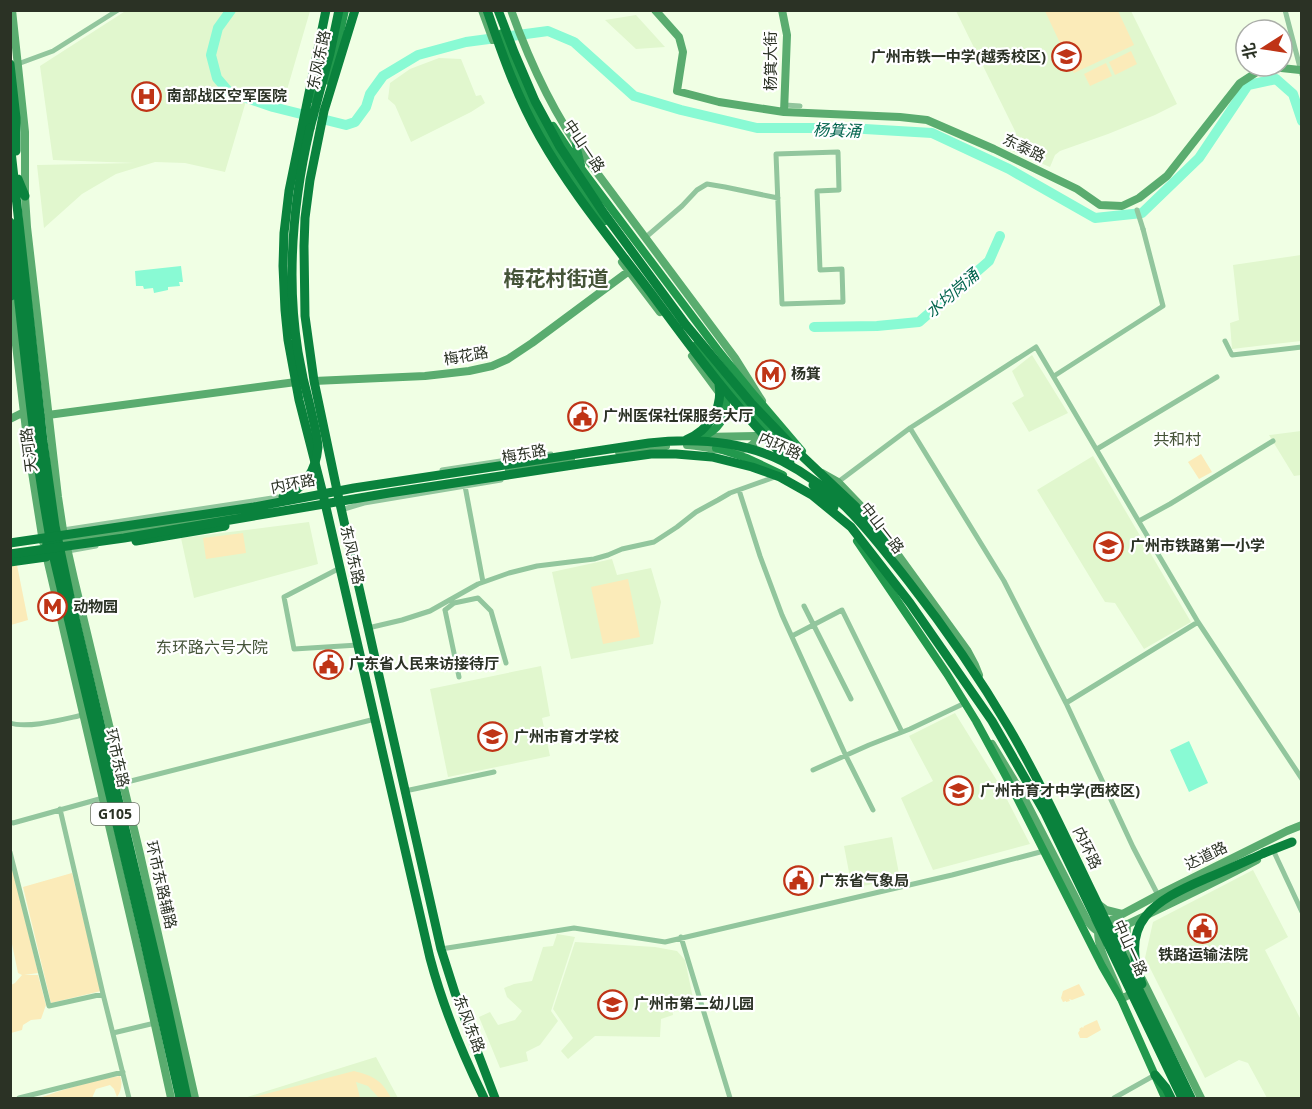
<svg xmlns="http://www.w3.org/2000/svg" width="1312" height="1109" viewBox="0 0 1312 1109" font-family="'Open Sans','Noto Sans SC',sans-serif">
	<rect width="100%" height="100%" fill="#f0ffe4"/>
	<path fill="#e1f7ce" d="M127,10L310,11L284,100L249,91L225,172L185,163L155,162L116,174L82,194L44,228L37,165L135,163L53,160L40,66Z
		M956,11H1131L1177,104L1155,115L1108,134L1060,151L1055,155L1050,167L1012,151L1016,133Z
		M636,15L665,47L636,49L605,20Z
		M439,58L461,59L476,96L481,95L485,103L471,112L411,142L395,105L388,99L390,83L410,69Z
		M1301,255V341L1232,349L1230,323L1239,320L1233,265Z
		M1032,355L1068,413L1029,432L1012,403L1024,396L1012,371Z
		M1301,431V475L1294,476L1269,435Z
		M1093,456L1191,622L1144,649L1115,603L1105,602L1037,490Z
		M309,522L318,564L194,598L181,538Z
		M612,559L617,575L651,568L661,602L653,644L571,659L552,572Z
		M541,666L550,716L542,718L550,756L448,777L430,689Z
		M955,713L999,784L1030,844L933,870L901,798L933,781L909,736Z
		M892,837L900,879L852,888L844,846Z
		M1253,870L1288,937L1265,950L1301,1020V1098H1267L1248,1063L1239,1060L1205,1078L1145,958L1153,922Z
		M557,934L575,937L551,1011L558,1021L540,1045L526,1052L528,1061L500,1068L479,1017L490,1012L498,1025L515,1020L522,1011L507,997L504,988L514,984L532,981L543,947L553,946Z
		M575,942L655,947L677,951L685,960L693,998H671L673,1015L661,1019L660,1037L595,1036L568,1059L561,1051L573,1038L553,1009Z
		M376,1057L398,1098H244Z"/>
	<path fill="#fbebb9" d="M1045,11H1118L1134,45L1074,73Z
		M1131,51L1137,64L1115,75L1109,62Z
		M1106,63L1112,76L1090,86L1084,74Z
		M1201,454L1212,472L1199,479L1188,462Z
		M243,533L246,553L206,559L203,538Z
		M17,565L28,620L11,625V566Z
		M628,579L640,637L603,644L591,587Z
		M10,857L38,973L24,975H38L46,1005L41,1019L31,1020L23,1025L22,1030L11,1033V985L15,983L22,975L18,973L11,939Z
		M72,873L101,991L51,1003L23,887Z
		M1079,984L1085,995L1072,1000L1069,999L1070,1001L1066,1002V1001L1063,1002L1061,998L1063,991Z
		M1097,1020L1101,1030L1087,1038H1080L1078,1033L1080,1030L1079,1029L1082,1027L1083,1028L1084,1026Z
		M354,1071C373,1076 382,1080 391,1098H379L368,1086L356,1082L360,1098H250Z
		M120,1076C123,1084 121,1091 117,1097L114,1089L110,1085L96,1089L92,1098H39C65,1089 92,1080 120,1076Z"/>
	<path fill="#89fad4" d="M181,266L183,282H179L180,286L168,287V290L154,293L153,288L144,289L143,286H136L135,271Z
		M1189,741L1208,783L1189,792L1170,750Z"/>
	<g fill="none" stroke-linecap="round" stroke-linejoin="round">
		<path stroke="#89fad4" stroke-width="10" d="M231,10L218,28L211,55L217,78L229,92L273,107L313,117
			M326,120L346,125L355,122L366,107L370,94L383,76L418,55L466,42L548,31L574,42L634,96L681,110L757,128H848L932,133L1009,169L1095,218L1142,213L1199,158L1248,85L1276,79L1293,94L1302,121
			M814,327L877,326L919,322L989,261L1000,236"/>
		<path stroke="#92c69d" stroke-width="5" d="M1285,10L1302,75
			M15,65L53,51L118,10
			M785,105L800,106
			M838,152L839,190L817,191L820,270L842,269L843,302L782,304L776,154Z
			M646,237L682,206L697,190L707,184L725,187L778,198
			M1225,341L1232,355L1302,347
			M1054,376L1163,306L1143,229
			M910,428L1004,581L1066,703L1133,847L1158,895
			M1097,449L1217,377
			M525,457L551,454
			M442,470L513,459
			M838,482L910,428L1036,347L1198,622L1302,779
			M465,486L483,582
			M739,490L760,556L782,615L846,756L873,810
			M341,510L364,503L501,480
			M1139,521L1170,504L1273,441
			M63,530L285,496
			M68,551L96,546
			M340,568L284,597L294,649L358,645
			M804,606L851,699
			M445,610L454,603L478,598L491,611L506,663
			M445,610L459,677
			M368,628L402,620L430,611L478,584L509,573L537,566L594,559L608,555L622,549L654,542L677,527L696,512L718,500L730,493L775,477
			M792,636L842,610L902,732
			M1066,703L1198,622
			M10,723C28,729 64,719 83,715
			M813,770L869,745L910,729L965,703
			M123,783L375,719
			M405,791L494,772
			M60,809L103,994
			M10,822L13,823L103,798
			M10,852L49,1006L103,994L129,1098
			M1274,852L1302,912
			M681,937L730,1098
			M441,949L574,928L665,942L952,875L1044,851
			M113,1033L155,1023
			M19,1098L123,1072
			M1114,1098L1155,1075"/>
		<path stroke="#5aac6f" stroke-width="8" d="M12,10L25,132V196L27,227L58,497L63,530L74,579L140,854L195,1098
			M482,10L493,40
			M511,10C530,63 553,113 586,158L735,358L762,401
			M655,10L679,37L683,52L677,91L719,102L784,112L900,117L927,120L994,149L1077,189L1100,205L1122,206L1139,198L1167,176L1240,83L1257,72L1272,67L1300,70
			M782,10L787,35L784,112
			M622,262L660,312
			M10,294L28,447L43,542
			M692,356L720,394
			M314,381L425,376L469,371L492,366L508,359L532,343L629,271
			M48,415L296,382
			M10,419L24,412
			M703,437L756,436L763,437
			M687,445C706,446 733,455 749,447C756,443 761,435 766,429
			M619,452L666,446
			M509,470L571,459
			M822,473L838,482L861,506
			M883,534L967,650L975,665L979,675
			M62,545L66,541L236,515
			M46,554L148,993L171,1098
			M992,744L1021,792L1087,920C1092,928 1099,935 1109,933C1159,909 1209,886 1257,860
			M1098,904L1106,910L1122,914
			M1127,924L1126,945L1134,963
			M1142,979L1201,1098
			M1135,992L1121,999C1115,977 1098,954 1098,931L1102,925L1158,895L1287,831L1302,825"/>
		<path stroke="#22984d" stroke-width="8" d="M502,33C518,78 537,120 561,160C574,182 590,202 605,221
			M329,81L345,10
			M311,99L323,63
			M553,126L583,171L717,349L750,390L802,451
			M576,145L581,165
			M697,344L728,385L789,455
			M702,437C723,428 729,411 725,389
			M716,448L747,458L783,475
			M857,541L947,674L976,721L1008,780L1102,966L1121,999L1165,1098"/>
		<path stroke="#0a823d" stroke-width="9" d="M326,10L289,191L284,233L283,266L285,310L288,340L299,400L322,490L430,958C443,1007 462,1053 484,1098
			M355,10L324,111L310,180L305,218L304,246L305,316L314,381L338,495L441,949L455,993L495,1098
			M10,64L16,118V151
			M310,128L330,53L339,10
			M10,142L43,441L55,526L70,597L165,997L187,1098
			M18,179L25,196
			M10,222C23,333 32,445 53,554L144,939L180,1098
			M11,296L14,280
			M136,541L225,526
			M10,562L46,557L47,541
			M1264,853L1292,842
			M1155,1075L1166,1088L1171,1098"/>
		<path stroke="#92c69d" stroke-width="5" d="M1137,210L1143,229"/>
		<path stroke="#0a823d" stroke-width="9" d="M487,10C502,54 517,97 540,137C571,192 613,242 651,293C695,353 737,410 790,462
			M498,10L514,52L535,101L560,147L603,212L686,325L751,403L800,454L855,506L884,540
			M686,440C709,430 723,409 719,384
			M813,485L834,507
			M283,497C305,488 316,470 318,447C317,433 313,420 310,406C305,388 301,370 298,352C286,277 293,201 310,128
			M10,543L254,507L354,488L649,443C694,438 740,440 782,461C840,491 869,531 909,582C945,628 979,677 1009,728C1040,781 1066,838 1093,894C1125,962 1158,1030 1191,1098
			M10,554L124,538L389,493L586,463L651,454H676L712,457L752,467L780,477L812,495L851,527L910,603L992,721L1045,813L1182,1098
			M1142,984C1118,922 1154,901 1205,879C1225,871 1244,862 1264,853"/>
	</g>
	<defs>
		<symbol id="school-ring" viewBox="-11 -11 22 22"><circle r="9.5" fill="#fff" stroke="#bf3416" stroke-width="1.5"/><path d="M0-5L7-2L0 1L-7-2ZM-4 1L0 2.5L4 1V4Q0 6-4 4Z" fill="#bf3416"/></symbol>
		<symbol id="hospital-ring" viewBox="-11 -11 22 22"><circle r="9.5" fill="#fff" stroke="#bf3416" stroke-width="1.5"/><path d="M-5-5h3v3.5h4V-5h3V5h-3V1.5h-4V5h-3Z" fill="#bf3416"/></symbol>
		<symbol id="metro-ring" viewBox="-11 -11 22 22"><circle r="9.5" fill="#fff" stroke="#bf3416" stroke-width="1.5"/><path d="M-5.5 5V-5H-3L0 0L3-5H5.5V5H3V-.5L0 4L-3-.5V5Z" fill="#bf3416"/></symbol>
		<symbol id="civic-ring" viewBox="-11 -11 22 22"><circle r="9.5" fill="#fff" stroke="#bf3416" stroke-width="1.5"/><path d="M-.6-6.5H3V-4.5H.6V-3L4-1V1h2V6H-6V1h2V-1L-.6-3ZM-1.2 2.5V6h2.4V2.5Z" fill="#bf3416"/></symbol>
	</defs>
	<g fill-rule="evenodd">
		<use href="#school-ring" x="1050" y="40" width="33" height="33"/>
		<use href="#hospital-ring" x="130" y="80" width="33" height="33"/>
		<use href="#metro-ring" x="754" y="358" width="33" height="33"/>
		<use href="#civic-ring" x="566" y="400" width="33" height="33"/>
		<use href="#school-ring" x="1092" y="530" width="33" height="33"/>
		<use href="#metro-ring" x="36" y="590" width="33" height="33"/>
		<use href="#civic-ring" x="312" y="648" width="33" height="33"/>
		<use href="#school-ring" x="476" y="720" width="33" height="33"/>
		<use href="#school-ring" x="942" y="774" width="33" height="33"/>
		<use href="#civic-ring" x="782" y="864" width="33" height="33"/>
		<use href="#civic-ring" x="1186" y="912" width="33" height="33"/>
		<use href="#school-ring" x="596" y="988" width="33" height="33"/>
	</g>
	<g text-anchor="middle" stroke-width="4.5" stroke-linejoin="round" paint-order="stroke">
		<rect fill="#fff" stroke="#6b7066" stroke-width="1.5" x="91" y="803" width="48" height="22" rx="4.5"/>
		<g font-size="14" font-weight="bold" fill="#2b3225">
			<text x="115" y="819">G105</text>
		</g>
		<g font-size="15" font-weight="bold" fill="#2b3225" stroke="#fff" text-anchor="start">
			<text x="1046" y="62" text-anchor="end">广州市铁一中学(越秀校区)</text>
			<text x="167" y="101">南部战区空军医院</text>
			<text x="791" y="379">杨箕</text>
			<text x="603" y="421">广州医保社保服务大厅</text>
			<text x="1130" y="551">广州市铁路第一小学</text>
			<text x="73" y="612">动物园</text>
			<text x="349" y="669">广东省人民来访接待厅</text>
			<text x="514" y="742">广州市育才学校</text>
			<text x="980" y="796">广州市育才中学(西校区)</text>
			<text x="819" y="886">广东省气象局</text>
			<text x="1203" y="960" text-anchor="middle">铁路运输法院</text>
			<text x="634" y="1009">广州市第二幼儿园</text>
		</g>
		<g font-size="15" fill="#2b3225" stroke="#fff">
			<text transform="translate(319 60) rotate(-78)" y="5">东风东路</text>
			<text transform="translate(771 61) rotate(-90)" y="5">杨箕大街</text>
			<text transform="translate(584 146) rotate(56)" y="5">中山一路</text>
			<text transform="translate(1024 148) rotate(26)" y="5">东泰路</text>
			<text transform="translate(466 356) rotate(-10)" y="5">梅花路</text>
			<text transform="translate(780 446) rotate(24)" y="5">内环路</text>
			<text transform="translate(29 450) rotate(-97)" y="5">天河路</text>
			<text transform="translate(524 454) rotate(-10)" y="5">梅东路</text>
			<text transform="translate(293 484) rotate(-11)" y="5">内环路</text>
			<text transform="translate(882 528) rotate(52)" y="5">中山一路</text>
			<text transform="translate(352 555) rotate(77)" y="5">东风东路</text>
			<text transform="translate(117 758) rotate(77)" y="5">环市东路</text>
			<text transform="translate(1087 848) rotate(64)" y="5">内环路</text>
			<text transform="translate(1206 856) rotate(-26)" y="5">达道路</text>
			<text transform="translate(161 885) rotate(77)" y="5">环市东路辅路</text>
			<text transform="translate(1130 948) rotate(65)" y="5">中山一路</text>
			<text transform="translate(469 1024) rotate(69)" y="5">东风东路</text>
		</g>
		<g font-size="16" font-style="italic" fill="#01644d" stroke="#fff">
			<text transform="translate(837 130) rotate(2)" y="6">杨箕涌</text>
			<text transform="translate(952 293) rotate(-41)" y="6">水均岗涌</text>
		</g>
		<g font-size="16" fill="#455438" stroke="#fff">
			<text x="1177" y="445">共和村</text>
			<text x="212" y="653">东环路六号大院</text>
		</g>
		<g font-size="21" font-weight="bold" fill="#455438" stroke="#fff">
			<text x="556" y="286">梅花村街道</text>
		</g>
	</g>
	<rect width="1312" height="1109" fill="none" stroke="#2b3225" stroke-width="24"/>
	<g transform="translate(1264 48) rotate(258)"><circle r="28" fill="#ffffff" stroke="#aaada8" stroke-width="1.5"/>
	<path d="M0-4.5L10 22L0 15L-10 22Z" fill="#bf3416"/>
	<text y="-9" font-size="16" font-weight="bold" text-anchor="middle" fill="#2b3225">北</text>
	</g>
</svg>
